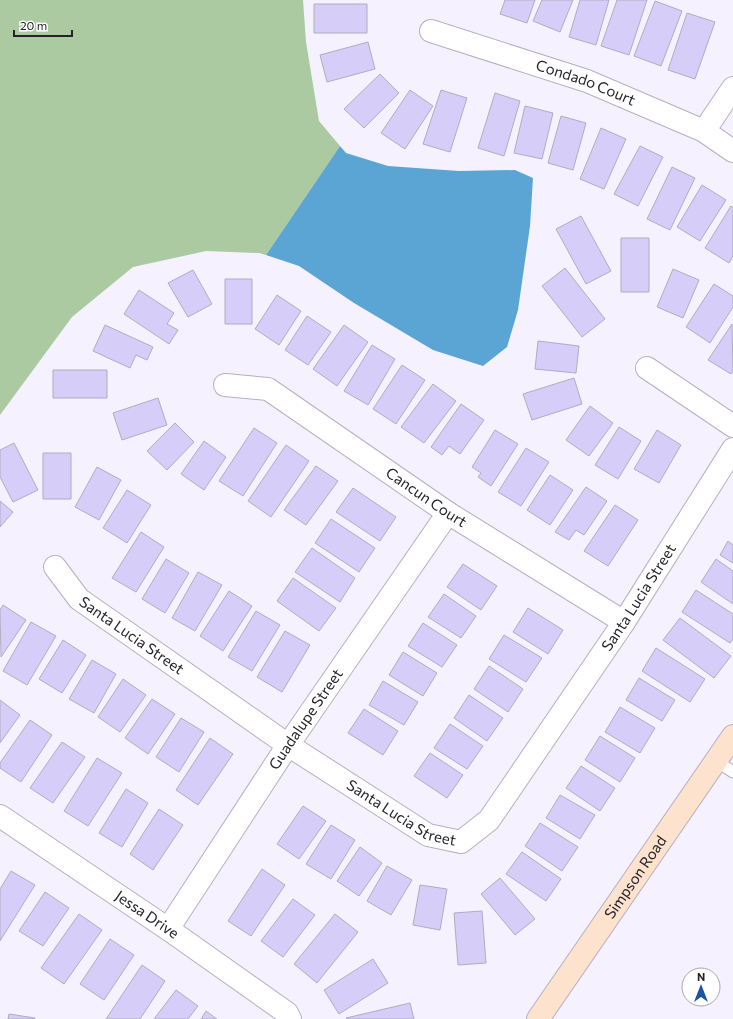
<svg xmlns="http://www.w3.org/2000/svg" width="733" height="1019" viewBox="0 0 733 1019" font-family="Commissioner,sans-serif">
	<rect width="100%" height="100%" fill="#f5f1fe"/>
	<path fill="#abcaa2" d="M0,0H303L306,42L319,121L340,146L266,255L259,253L206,251L133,267L72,317L0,415Z"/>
	<path fill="#5ba5d4" d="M340,146L346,153L388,166L459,171L515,170L533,178L530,226L518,310L507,347L483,366L433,350L354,303L299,266L266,255Z"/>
	<path fill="#d6cdf9" stroke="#b0acc1" d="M505,0H535L527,23L500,14Z
		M542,0H573L560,32L533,21Z
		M580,0H609L596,45L569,37Z
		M617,0H647L629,55L601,46Z
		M655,1L682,11L661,66L634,56Z
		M314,4H367V33H314Z
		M687,13L715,22L695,79L668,70Z
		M368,42L375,69L327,82L320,55Z
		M380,74L399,93L364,128L344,109Z
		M410,90L433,106L405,149L381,133Z
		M441,90L467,98L450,152L423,144Z
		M495,93L520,101L504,156L478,148Z
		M525,106L553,113L542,159L514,153Z
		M561,116L586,123L573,170L548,163Z
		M601,128L626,139L604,189L580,179Z
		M640,146L663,157L638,206L614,194Z
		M672,167L695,178L670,230L647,219Z
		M702,185L726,200L700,241L677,227Z
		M731,206L733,208V256L729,263L705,248Z
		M581,216L611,271L586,284L556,229Z
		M621,238H649V292H621Z
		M565,268L605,319L582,337L542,286Z
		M673,269L699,280L683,318L657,307Z
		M193,270L212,304L188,317L168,283Z
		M225,279H252V324H225Z
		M714,284L733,296V307L710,343L686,327Z
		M139,290L174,313L167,324L178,330L169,344L124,314Z
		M277,295L301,311L279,345L255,329Z
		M307,316L331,332L308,365L285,350Z
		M732,324L733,371L731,374L708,360Z
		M105,325L153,347L147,360L136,355L130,368L93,351Z
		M344,325L368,342L337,386L313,369Z
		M538,341L579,346L576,373L535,369Z
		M372,345L395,359L368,405L344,391Z
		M402,365L425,380L396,424L373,409Z
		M53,370H107V398H53Z
		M574,378L582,404L532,420L523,394Z
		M433,384L456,401L424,443L401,427Z
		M158,398L167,425L122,440L113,413Z
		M461,404L484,420L460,454L449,446L442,455L431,447Z
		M590,406L613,423L589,456L566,440Z
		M175,423L194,442L167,470L147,451Z
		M619,427L641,441L618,479L595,465Z
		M254,428L277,443L243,496L219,481Z
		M495,430L518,444L491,486L478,477L481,473L472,467Z
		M657,430L681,445L659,483L634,469Z
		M204,441L226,457L204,490L181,474Z
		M14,443L38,490L13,502L0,477V450Z
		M286,445L309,461L271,517L248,501Z
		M526,448L549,462L521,506L498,492Z
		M43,453H71V499H43Z
		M316,466L338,481L306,525L284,510Z
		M97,467L121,480L99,520L75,507Z
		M550,475L573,490L550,525L527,510Z
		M586,487L607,501L584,535L576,530L569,540L555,532Z
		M353,488L396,517L380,541L336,512Z
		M127,490L151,505L127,543L103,528Z
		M0,501L13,512L0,527Z
		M615,505L638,520L608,566L584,551Z
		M331,519L375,548L359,572L315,543Z
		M141,532L164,547L136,592L112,578Z
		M728,541L733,545V563L720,555Z
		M312,548L355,578L340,602L295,572Z
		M166,559L189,573L165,613L142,599Z
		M716,559L733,571V604L701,582Z
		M463,564L497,586L481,610L447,587Z
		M198,572L222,585L195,631L172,618Z
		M293,578L336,608L319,631L277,601Z
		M696,590L733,614V639L730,643L682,612Z
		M229,591L252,606L223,651L200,636Z
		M444,594L476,616L461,638L428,617Z
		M3,605L26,620L1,657L0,610Z
		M528,608L563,630L548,654L513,632Z
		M256,611L280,625L252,671L228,657Z
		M680,618L731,656L714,678L663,640Z
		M31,622L56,636L27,685L3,671Z
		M423,623L457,645L442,667L408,646Z
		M285,631L310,645L282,692L257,677Z
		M504,635L542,658L526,682L489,659Z
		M63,640L86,655L62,693L39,679Z
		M656,648L705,679L690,702L642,671Z
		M403,652L437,673L423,696L389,675Z
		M92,660L116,674L94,713L69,699Z
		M489,666L523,689L508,712L474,689Z
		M639,678L675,700L662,721L626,700Z
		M123,679L146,695L120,732L98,717Z
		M383,681L418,702L404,725L369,705Z
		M469,695L503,718L487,741L454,718Z
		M152,699L175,714L148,754L125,738Z
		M0,700L20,715L0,743Z
		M620,707L655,728L640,753L605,732Z
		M364,709L398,731L383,755L348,733Z
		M181,718L204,732L179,772L156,757Z
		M30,720L52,735L21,782L0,768V763Z
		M450,724L483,746L467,769L434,748Z
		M600,736L635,758L620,782L585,760Z
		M210,738L233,754L198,805L176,790Z
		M62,742L85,757L53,803L30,788Z
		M430,753L463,775L447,798L414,776Z
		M97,758L122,773L88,826L64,811Z
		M581,766L615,788L600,811L566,788Z
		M126,789L148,803L122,847L99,833Z
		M560,795L595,815L580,839L546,818Z
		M303,806L326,821L299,859L277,844Z
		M159,809L183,825L153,870L130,854Z
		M540,823L578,847L562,871L525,846Z
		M331,825L355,840L331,879L306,864Z
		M360,847L382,863L359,896L337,881Z
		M522,852L561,879L546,901L506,874Z
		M387,866L412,880L391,915L367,901Z
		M262,869L285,885L251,936L228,921Z
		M11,871L35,885L0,941V889Z
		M500,878L535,919L515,935L481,894Z
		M420,885L447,889L440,930L413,925Z
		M45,892L69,908L43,946L19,931Z
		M293,899L315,915L283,957L261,941Z
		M482,911L486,963L458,965L454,913Z
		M79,914L102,930L64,984L41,968Z
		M335,914L358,932L317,983L294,964Z
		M110,939L134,955L104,1000L80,984Z
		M373,959L388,983L339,1014L324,990Z
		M142,965L165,981L140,1019H106Z
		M176,990L198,1006L188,1019H154Z
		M410,1003L414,1019H347L346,1018Z
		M206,1011L217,1019H201Z
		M9,1014L35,1018V1019H8Z"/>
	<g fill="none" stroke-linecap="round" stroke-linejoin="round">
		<defs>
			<path id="lane" d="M715,760L733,772"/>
			<g id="street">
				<path id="s1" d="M431,31L587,81L704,131L733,151"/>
				<path d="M704,131L733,88"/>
				<path d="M647,368L733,426"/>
				<path id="s2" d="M225,385L268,389L448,513L624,622"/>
				<path id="s3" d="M55,567L79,599L288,745L428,835L461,842L489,820L624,622L733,449"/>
				<path id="s4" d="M0,816L168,929L287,1013L290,1019"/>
				<path id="s5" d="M168,929L288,745L448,513"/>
			</g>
			<g id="secondary">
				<path id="s6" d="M538,1019L733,736"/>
			</g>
		</defs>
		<use href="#lane" stroke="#b6afc3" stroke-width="13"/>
		<use href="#street" stroke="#b6afc3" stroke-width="24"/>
		<use href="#secondary" stroke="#b6afc3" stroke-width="24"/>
		<use href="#lane" stroke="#fff" stroke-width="11"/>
		<use href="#street" stroke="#fff" stroke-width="22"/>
		<use href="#secondary" stroke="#fde2ce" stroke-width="22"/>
	</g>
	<g text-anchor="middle" stroke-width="3" stroke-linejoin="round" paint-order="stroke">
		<g font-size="15" fill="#25232a" stroke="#fff">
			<text dy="5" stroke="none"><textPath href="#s1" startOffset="163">Condado Court</textPath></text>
			<text dy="5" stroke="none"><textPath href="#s2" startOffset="235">Cancun Court</textPath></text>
			<text dy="5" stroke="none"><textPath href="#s3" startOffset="799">Santa Lucia Street</textPath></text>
			<text dy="5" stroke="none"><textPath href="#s3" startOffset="104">Santa Lucia Street</textPath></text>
			<text dy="5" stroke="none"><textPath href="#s5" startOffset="251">Guadalupe Street</textPath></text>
			<text dy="5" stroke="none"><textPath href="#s3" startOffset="428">Santa Lucia Street</textPath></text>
			<text dy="5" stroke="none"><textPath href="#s6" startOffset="172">Simpson Road</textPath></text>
			<text dy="5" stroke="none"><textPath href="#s4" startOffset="177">Jessa Drive</textPath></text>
		</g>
	</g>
	<g transform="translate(701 987)"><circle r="19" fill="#ffffff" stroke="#a8a7aa"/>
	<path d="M0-3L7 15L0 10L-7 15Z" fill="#1954a5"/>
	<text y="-6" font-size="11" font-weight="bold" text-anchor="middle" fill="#25232a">N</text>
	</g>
	<path d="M14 30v6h58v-6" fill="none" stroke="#25232a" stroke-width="2"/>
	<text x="20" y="30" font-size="12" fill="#25232a" stroke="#ffffff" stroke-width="3" paint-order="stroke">20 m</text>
</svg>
